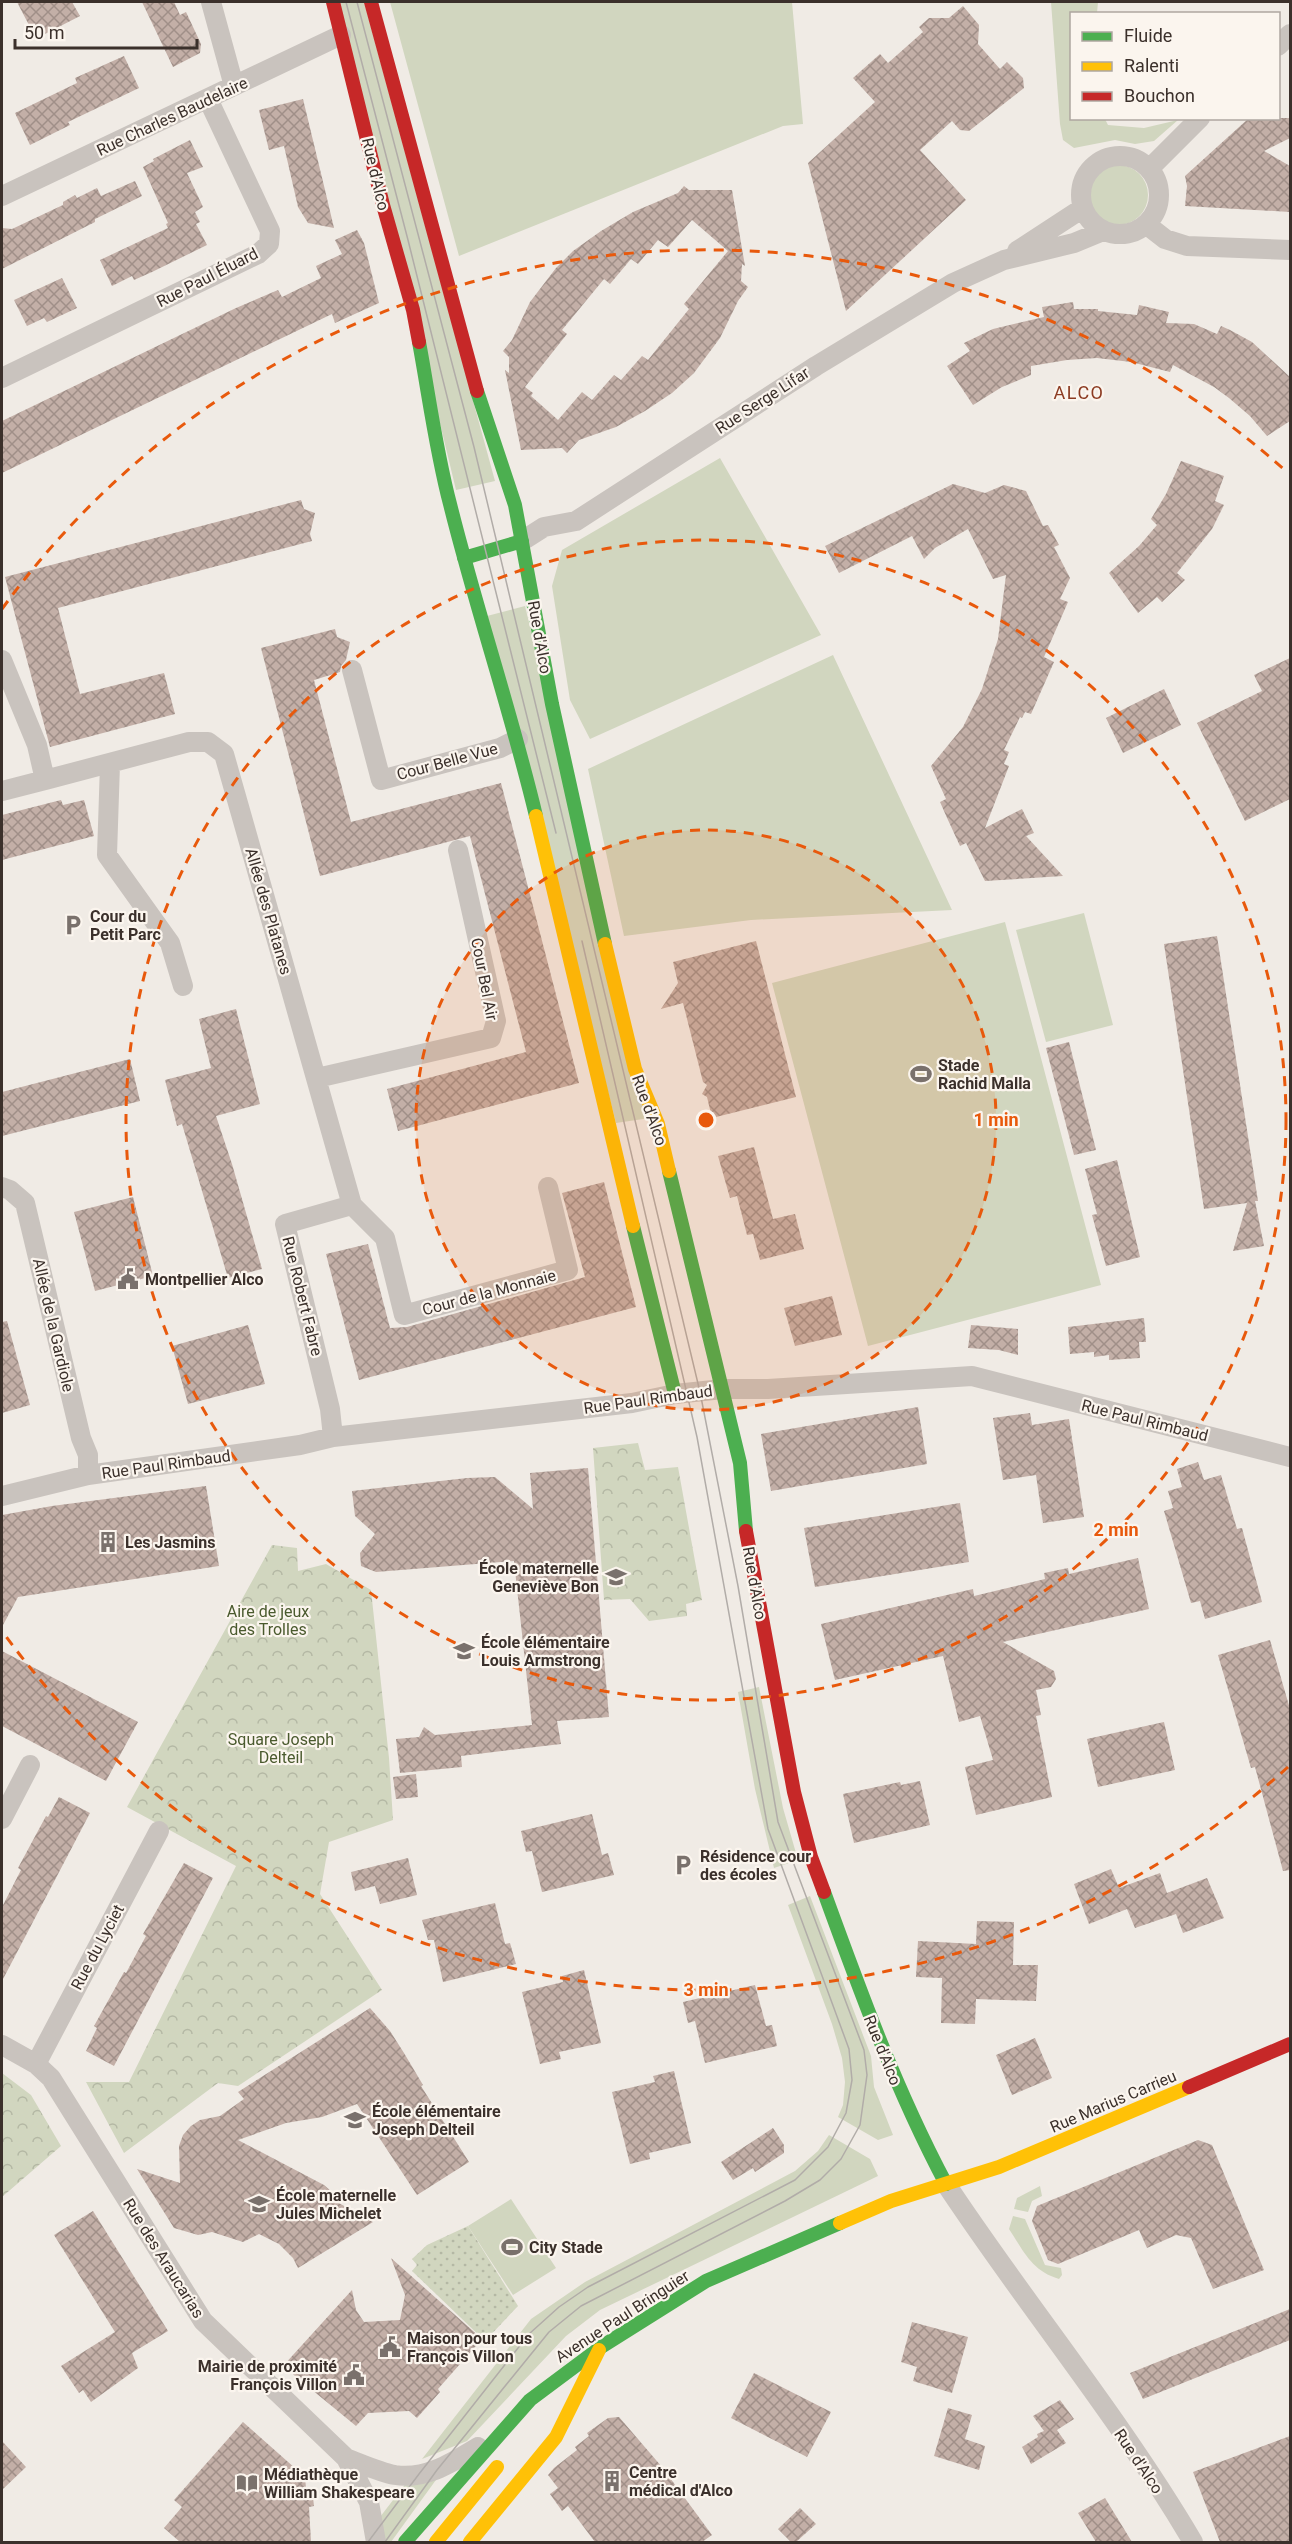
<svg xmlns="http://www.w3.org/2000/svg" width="1292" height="2544" viewBox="0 0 1292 2544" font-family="Roboto,sans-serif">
	<defs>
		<pattern id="park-crowns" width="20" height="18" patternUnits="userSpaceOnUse" patternTransform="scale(1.5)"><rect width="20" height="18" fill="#d1d6bf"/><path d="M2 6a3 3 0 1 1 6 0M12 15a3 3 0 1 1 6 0" fill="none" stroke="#b4b8a4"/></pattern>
		<pattern id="garden-dots" width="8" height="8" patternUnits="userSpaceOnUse" patternTransform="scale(1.5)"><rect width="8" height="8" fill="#d1d6bf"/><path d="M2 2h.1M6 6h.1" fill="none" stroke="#b4b8a4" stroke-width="1.8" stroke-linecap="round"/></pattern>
		<pattern id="building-cross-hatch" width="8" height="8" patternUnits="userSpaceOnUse" patternTransform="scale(1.5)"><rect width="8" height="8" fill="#c3afa7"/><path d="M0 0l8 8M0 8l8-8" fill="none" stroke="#a08f88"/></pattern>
	</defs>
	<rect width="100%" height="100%" fill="#f0ebe5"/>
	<path fill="#d1d6bf" d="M339,2H364L495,481L456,490Z
		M390,2H792L803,124L783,126L459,256Z
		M1051,2H1098L1097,13L1072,14V118L1105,119L1108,125L1144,128L1178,120L1154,141L1135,144L1115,140L1074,148L1063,140L1060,124Z
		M1088 195a30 30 0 1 1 60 0a30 30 0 1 1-60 0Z
		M720,458L821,635L590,739L570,700L552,586L562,550Z
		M525,606L650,1118L616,1123L487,616Z
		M833,655L952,910L751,920L624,936L588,769Z
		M1084,913L1113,1025L1046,1042L1016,930Z
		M1005,922L1101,1285L868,1346L772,983Z
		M759,1687L783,1808L798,1860L774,1868L755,1789L738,1692Z
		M810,1896L871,2056L874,2087L893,2135L878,2140L838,2117L843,2105L845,2082L842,2058L832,2024L788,1905Z
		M829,2135L870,2159L878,2176L600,2310L566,2336L467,2441L422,2459L531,2319L585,2282L795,2171L818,2151Z
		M1040,2186L1042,2196L1032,2201L1028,2212L1014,2209L1017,2198Z
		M511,2199L556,2268L513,2295L468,2226Z
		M1013,2216L1025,2219L1045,2265L1061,2268L1062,2275L1059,2279C1032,2271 1024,2252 1009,2229Z
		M441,2473L391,2542H382L380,2517L407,2482Z"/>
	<path fill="url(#park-crowns)" d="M638,1443L645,1470L678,1467L702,1600L686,1604L687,1616L649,1621L630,1599L604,1600L593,1448Z
		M272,1545L297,1548L298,1571L326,1564L371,1590L389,1758L393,1820L329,1842L320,1894L382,1990L238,2086L218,2083L124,2153L86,2082H129L236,1866L127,1807Z
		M2,2073L31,2095L61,2146L2,2197Z"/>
	<path fill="url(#garden-dots)" d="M468,2226L518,2306L485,2341L412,2271L417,2265L412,2259L427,2245Z"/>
	<path fill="url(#building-cross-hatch)" fill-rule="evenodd" d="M17,2H72L80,16L43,35L38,25L31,29Z
		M142,2H174L180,15L186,12L201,44L200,53L173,67Z
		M963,6L979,25L978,44L1000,69L1007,62L1023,78L1024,88L969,131L960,130L952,121L920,150L966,200L846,311L808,163L875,102L853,78L880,54L888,63L923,32L919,27L929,18H949Z
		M124,56L139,88L68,122L70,125L30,145L15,113L77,83L75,78Z
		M303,99L325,190L334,228L308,223L298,207L284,146L269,150L259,110Z
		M1249,118H1290V138L1264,151L1290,166V212L1185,206L1187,186L1185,176Z
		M190,140L203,167L187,173L203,207L195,212L200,222L196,224L207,245L152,272L134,280L132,276L112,286L100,260L168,228L166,224L168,223L143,167L154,161L153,159Z
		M135,181L142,196L95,219V222L2,269V228L12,229L63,205V202L75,195L77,198L97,188L101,196Z
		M684,186L689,190H732L745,266L742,264L741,281L748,287L738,301L720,338L694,373L672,393L645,411L616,427L579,440L567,453L562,448L521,450L505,370L509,373V357L503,351L512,340L530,302L556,268L573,251L601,231L633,212L678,193ZM692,220L728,251L684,304L689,309L648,360L642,356L621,380L614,375L592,400L582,392L558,420L531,396L533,393L525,387L567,334L562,330L604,279L610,284L631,259L638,264L658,240L668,247Z
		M357,230L364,243L379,303L335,323L332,314L2,473V421L236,308L278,290L282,297L321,278L316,266L342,254L335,240Z
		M62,278L77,308L47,322L44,318L27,326L14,300Z
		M1073,302L1074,309H1098V311L1137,315L1139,305L1169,312L1166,323L1194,324L1217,334L1221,326L1230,330L1252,342L1290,377V421L1267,436L1250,416L1229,398L1214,387L1173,365L1170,372L1131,362L1097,358L1067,360L1031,366V375L1002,387L973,405L947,366L970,351L964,343L993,329L1044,317L1042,307Z
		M1181,461L1224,476L1215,501L1224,505L1212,529L1177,573L1185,580L1162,602L1157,597L1138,613L1109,573L1139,546L1157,525L1151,519L1166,494Z
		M953,484L985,493L1004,485L1026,491L1043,526L1048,525L1059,545L1054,547L1070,578L1060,599L1068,602L1044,657L1054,662L1031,714L1025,712L1022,718L1020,717L1004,750L1009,752L1004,764L1009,766L985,828L1022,809L1034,833L1026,836L1063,876L985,881L966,843L960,846L948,820L940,802L946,799L931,766L963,727L982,689L998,639L1006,575L993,579L968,529L935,548L924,559L912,536L839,573L825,546Z
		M301,500L304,509L315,513L310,534L312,541L58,608L80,694L164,673L175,714L50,747L5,577Z
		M335,629L337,637L350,642L346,660L341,666L340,672L314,680L351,822L501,783L579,1083L398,1131L387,1089L526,1052L470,836L320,876L261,648Z
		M1290,658V799L1245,821L1197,723L1262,691L1254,675Z
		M1164,689L1181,725L1123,753L1106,718Z
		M61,800L63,805L84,800L94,836L2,860V815Z
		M1217,936L1258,1201H1255L1264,1246L1233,1251L1247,1203L1204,1209L1164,944Z
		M756,941L796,1097L712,1118L707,1097L702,1094L707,1085L703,1082L683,1003L661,1009L678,983L673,962Z
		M236,1009L260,1104L216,1116L232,1164L262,1269L228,1278L182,1124L177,1126L165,1080L211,1068L199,1019Z
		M1069,1042L1096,1150L1074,1155L1046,1048Z
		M130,1059L140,1101L2,1136V1092Z
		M754,1147L773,1219L795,1214L804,1249L760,1260L753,1234L747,1235L737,1196L730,1198L718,1156Z
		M1117,1160L1140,1257L1106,1266L1092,1215L1097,1214L1085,1169Z
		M604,1182L636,1307L359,1380L326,1254L368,1244L390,1328L407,1327L585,1277L562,1193Z
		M133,1197L153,1276L95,1291L74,1212Z
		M832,1296L842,1335L795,1346L784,1308Z
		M1144,1318L1146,1342H1139L1140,1358L1109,1360V1355L1094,1357V1352L1070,1354L1068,1327Z
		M7,1321L30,1405L2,1413V1322Z
		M248,1325L265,1384L188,1404L172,1346Z
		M971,1325L1018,1329V1355L999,1350L968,1348Z
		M918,1407L927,1464L771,1491L761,1434Z
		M1030,1413L1032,1425L1069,1419L1084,1517L1043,1523L1036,1475L1003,1480L993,1418Z
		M1198,1462L1204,1480L1221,1475L1237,1529L1242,1528L1262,1602L1205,1619L1200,1601L1191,1603L1164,1511L1173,1508L1168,1491L1182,1487L1177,1469Z
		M588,1468L609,1717L557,1721L561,1744L461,1756L462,1767L400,1773L396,1739L419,1737L424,1727L435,1735L532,1725L514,1561L376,1572L361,1566L360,1553L375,1534L355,1516L352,1491L467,1478L495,1477L533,1509L530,1473Z
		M206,1486L219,1566L18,1597L2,1627V1515L52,1506Z
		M960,1503L969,1562L815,1587L804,1528Z
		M1138,1558L1149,1609L1003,1642L1054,1671L1056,1679L1051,1687L1036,1690L1041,1715L1036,1716L1052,1797L976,1815L965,1767L993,1760L980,1716L959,1722L943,1656L835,1680L821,1624L973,1589L974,1596L1045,1579L1044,1573L1068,1568L1069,1574Z
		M1270,1640L1290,1709V1870L1283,1871L1255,1767L1251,1768L1218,1655Z
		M2,1651L138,1722L106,1781L2,1726Z
		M1164,1722L1175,1770L1098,1787L1087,1739Z
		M416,1774L418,1797L396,1799L393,1777Z
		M920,1781L930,1825L854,1843L843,1794L900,1782L901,1785Z
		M59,1797L90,1813L2,1981V1907L21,1870L18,1868L46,1816L48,1817Z
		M592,1814L602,1855L608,1853L614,1875L542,1892L532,1851L526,1852L521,1831Z
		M408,1858L417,1895L380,1904L375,1886L355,1891L351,1872Z
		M184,1863L213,1878L114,2066L86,2051L97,2028L94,2026L124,1972L126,1973L146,1936L143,1934Z
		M1111,1869L1119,1888L1160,1873L1167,1893L1207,1878L1224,1918L1183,1933L1176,1914L1135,1928L1127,1909L1089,1924L1074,1884Z
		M495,1903L505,1944L510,1943L516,1964L443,1982L434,1940H428L422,1920Z
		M977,1921L1014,1922L1013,1965H1038L1036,2001L976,1999L975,2024L941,2023L942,1978L916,1977L918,1941L976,1944Z
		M584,1970L601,2043L559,2052L561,2059L540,2064L522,1992L563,1982L562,1976Z
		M755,1985L766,2026L772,2025L777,2046L705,2063L695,2021L688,2023L683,2002Z
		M370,2008L390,2031L404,2053L423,2085L421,2086L469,2162L417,2195L357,2104L322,2117L286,2123L238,2140L324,2185L332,2192L328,2197L373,2222L298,2268L293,2258L279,2244L259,2234L243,2242L212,2232L198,2235L174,2228L137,2169L180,2183L179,2146L183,2135L191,2126L200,2120L220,2116L244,2099L238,2092Z
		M1035,2038L1052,2078L1012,2095L996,2055Z
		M674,2071L691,2143L649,2153L650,2159L630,2164L612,2092L655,2082L653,2076Z
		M773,2128L784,2145V2153L755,2172L753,2168L733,2180L721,2162Z
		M1198,2140L1212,2145L1264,2270L1213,2289L1191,2238L1176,2235L1147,2248L1139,2230L1058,2264L1048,2260L1032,2221L1037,2206Z
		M93,2211L168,2331L132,2353L138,2368L91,2402L83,2390L79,2393L61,2366L115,2332L54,2235Z
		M391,2258L482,2339L438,2389L440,2392L417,2418L409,2411L368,2413L356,2426L283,2366L352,2290L356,2310L364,2322L400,2320L405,2295Z
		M1290,2309V2340L1143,2399L1130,2373Z
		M912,2322L968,2337L952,2393L913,2381L917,2367L901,2362Z
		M754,2373L831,2412L807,2457L731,2418Z
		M1060,2400L1074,2419L1057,2430L1066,2443L1031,2464L1022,2447L1038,2437L1037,2434L1044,2431L1033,2416Z
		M948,2408L972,2415L965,2439L985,2446L979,2470L934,2456Z
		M619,2417L662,2467L712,2535L702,2542H595L568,2506L562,2511L550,2494L558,2488L548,2475L554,2468L577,2450L575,2447L589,2436L587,2433L608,2418Z
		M243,2422L305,2477L306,2488L312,2489L314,2506L309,2507L311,2542H180L164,2528L182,2507L174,2500Z
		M1290,2436V2542H1220L1193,2472Z
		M2,2441L26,2467L2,2490Z
		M1105,2498L1132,2542H1096L1078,2513Z
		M800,2508L816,2524L796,2542H791L778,2529Z"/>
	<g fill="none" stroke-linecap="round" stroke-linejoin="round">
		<path stroke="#c9c3be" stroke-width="20" d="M211,2L234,86
			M1278,46L1290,34
			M1081 195a39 39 0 1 1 78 0a39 39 0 1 1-78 0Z
			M1149,169L1200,118
			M2,196L341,35
			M1147,225L1165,239L1187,246L1290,250
			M1017,251L1083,208
			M2,378L258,254L269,244L270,231L208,99
			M522,541L544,527L576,521L816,366L953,283L1004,260L1074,243L1103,231
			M2,660L37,745L45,780L2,791
			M352,670L381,780L500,748L518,739
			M110,764L107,855L170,943L183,986
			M45,780L189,742H208L224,754L352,1205L385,1238L404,1315L568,1270L548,1187
			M317,1078L491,1038L496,1021L458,850
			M2,1187L10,1190L25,1203L81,1438L88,1455V1475
			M333,1437L330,1409L285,1224L352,1205
			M2,1496L88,1475L300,1445L333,1437L632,1403L675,1394L723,1389H768L972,1376L1290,1457
			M2,1819L30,1765
			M2,2045L36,2064L51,2078L203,2321L346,2458L369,2502L376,2542
			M36,2064L159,1831
			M946,2184C1026,2305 1120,2418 1193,2542
			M346,2458C362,2464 379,2472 395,2475C426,2480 453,2462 478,2447"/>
		<path stroke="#4caf50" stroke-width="14" d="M419,342C429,396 436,451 450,504C476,609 511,711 536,816
			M477,391L515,505L552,704L605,944
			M464,558L522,541
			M669,1171L740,1463L746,1531
			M633,1226L675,1394
			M824,1892C860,1991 896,2090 946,2184
			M405,2542L530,2400L601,2347L706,2281L840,2223"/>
		<path stroke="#ffc107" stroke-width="14" d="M536,816L633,1226
			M605,944L635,1069L658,1124L669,1171
			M840,2223L891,2201L999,2167L1189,2087
			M436,2542L497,2467
			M470,2542L556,2437L599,2350"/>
		<path stroke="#c62828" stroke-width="14" d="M333,2L383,205L413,310L419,342
			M371,2L477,391
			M746,1531L794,1792L811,1857L824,1892
			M1189,2087L1290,2044"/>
		<path stroke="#b1aca8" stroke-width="1.5" d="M346,2L408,240L556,833
			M357,2L474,447L700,1392L738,1586L778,1822L864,2050L867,2075L860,2125L841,2159L820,2180L785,2201L581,2306L549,2332L437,2470L385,2542
			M368,2542L419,2474L529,2334L559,2307L588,2287L795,2180L828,2147L846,2113L852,2080L849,2049L768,1829L697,1437L582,941"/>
	</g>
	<circle cx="706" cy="1120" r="290" fill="#e8590c" fill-opacity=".12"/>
	<g fill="none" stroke="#e8590c" stroke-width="3" stroke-dasharray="10 8">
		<circle cx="706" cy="1120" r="290"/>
		<circle cx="706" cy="1120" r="580"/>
		<path d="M1288 1767A870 870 0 0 1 2 1631M2 609A870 870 0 0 1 1288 473"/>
	</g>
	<defs>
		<symbol id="parking-bare" viewBox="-9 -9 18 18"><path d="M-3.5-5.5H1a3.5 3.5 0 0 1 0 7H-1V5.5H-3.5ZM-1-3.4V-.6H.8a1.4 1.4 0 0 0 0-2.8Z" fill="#7a716c" stroke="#fbf5ee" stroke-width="2.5" paint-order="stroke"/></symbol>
		<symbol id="stadium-bare" viewBox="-9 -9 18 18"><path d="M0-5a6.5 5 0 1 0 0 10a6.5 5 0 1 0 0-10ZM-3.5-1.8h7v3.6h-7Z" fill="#7a716c" stroke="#fbf5ee" stroke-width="2.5" paint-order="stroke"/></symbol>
		<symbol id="civic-bare" viewBox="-9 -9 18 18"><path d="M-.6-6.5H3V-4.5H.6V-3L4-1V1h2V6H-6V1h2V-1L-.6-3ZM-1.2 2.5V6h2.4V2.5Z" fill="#7a716c" stroke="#fbf5ee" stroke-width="2.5" paint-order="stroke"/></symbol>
		<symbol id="building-bare" viewBox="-9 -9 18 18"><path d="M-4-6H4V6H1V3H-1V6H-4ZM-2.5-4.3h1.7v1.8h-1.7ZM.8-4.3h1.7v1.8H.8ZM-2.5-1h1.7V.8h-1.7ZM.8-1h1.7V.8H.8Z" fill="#7a716c" stroke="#fbf5ee" stroke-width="2.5" paint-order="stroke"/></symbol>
		<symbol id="school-bare" viewBox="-9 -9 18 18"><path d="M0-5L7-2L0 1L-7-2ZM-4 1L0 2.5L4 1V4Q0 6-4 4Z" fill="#7a716c" stroke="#fbf5ee" stroke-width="2.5" paint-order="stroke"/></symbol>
		<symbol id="library-bare" viewBox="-9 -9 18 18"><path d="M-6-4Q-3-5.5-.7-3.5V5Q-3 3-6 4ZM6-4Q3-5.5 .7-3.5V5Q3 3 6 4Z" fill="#7a716c" stroke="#fbf5ee" stroke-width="2.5" paint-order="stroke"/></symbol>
	</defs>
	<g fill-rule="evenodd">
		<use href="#parking-bare" x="58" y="910" width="30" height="30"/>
		<use href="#stadium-bare" x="906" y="1059" width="30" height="30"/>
		<use href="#civic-bare" x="113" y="1264" width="30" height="30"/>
		<use href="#building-bare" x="93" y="1527" width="30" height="30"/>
		<use href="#school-bare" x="601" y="1562" width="30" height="30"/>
		<use href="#school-bare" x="449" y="1636" width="30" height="30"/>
		<use href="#parking-bare" x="668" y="1850" width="30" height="30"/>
		<use href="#school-bare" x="340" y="2105" width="30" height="30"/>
		<use href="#school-bare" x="244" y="2189" width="30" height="30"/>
		<use href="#stadium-bare" x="497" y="2232" width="30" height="30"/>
		<use href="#civic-bare" x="375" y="2332" width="30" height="30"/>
		<use href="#civic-bare" x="339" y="2360" width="30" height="30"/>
		<use href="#building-bare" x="597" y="2466" width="30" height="30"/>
		<use href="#library-bare" x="232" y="2468" width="30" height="30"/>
	</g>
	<g text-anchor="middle" stroke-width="4.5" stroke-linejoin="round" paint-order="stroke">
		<g font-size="16" fill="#3b302b" stroke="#fbf5ee">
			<text transform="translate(172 116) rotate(-25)" y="6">Rue Charles Baudelaire</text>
			<text transform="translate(376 174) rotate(77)" y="6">Rue d'Alco</text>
			<text transform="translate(207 277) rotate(-27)" y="6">Rue Paul Éluard</text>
			<text transform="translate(762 400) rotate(-33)" y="6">Rue Serge Lifar</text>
			<text transform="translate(540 637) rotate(80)" y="6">Rue d'Alco</text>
			<text transform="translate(447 761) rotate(-15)" y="6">Cour Belle Vue</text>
			<text transform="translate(269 911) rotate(74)" y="6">Allée des Platanes</text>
			<text transform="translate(485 979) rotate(79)" y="6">Cour Bel Air</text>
			<text transform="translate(650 1110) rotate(70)" y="6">Rue d'Alco</text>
			<text transform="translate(489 1292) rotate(-15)" y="6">Cour de la Monnaie</text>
			<text transform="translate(303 1296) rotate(76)" y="6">Rue Robert Fabre</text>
			<text transform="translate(54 1325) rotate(77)" y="6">Allée de la Gardiole</text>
			<text transform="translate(648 1399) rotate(-8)" y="6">Rue Paul Rimbaud</text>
			<text transform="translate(1145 1420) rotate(14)" y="6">Rue Paul Rimbaud</text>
			<text transform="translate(166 1464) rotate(-8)" y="6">Rue Paul Rimbaud</text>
			<text transform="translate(755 1583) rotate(80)" y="6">Rue d'Alco</text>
			<text transform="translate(97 1947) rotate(-62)" y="6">Rue du Lyciet</text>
			<text transform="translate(883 2050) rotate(68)" y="6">Rue d'Alco</text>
			<text transform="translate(1113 2101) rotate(-23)" y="6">Rue Marius Carrieu</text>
			<text transform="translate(164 2258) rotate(58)" y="6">Rue des Araucarias</text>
			<text transform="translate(622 2316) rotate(-33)" y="6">Avenue Paul Bringuier</text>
			<text transform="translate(1139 2461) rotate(56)" y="6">Rue d'Alco</text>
		</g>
		<g font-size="16" font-weight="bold" fill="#3b302b" stroke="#fbf5ee" text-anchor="start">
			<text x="90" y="922">Cour du<tspan x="90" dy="18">Petit Parc</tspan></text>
			<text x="938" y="1071">Stade<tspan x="938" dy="18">Rachid Malla</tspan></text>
			<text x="145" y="1285">Montpellier Alco</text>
			<text x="125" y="1548">Les Jasmins</text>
			<text x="599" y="1574" text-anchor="end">École maternelle<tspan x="599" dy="18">Geneviève Bon</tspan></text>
			<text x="481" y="1648">École élémentaire<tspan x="481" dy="18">Louis Armstrong</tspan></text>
			<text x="700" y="1862">Résidence cour<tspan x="700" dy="18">des écoles</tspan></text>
			<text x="372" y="2117">École élémentaire<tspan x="372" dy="18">Joseph Delteil</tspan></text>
			<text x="276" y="2201">École maternelle<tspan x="276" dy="18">Jules Michelet</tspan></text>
			<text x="529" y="2253">City Stade</text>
			<text x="407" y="2344">Maison pour tous<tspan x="407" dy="18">François Villon</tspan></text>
			<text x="337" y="2372" text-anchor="end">Mairie de proximité<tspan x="337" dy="18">François Villon</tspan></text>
			<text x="629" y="2478">Centre<tspan x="629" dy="18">médical d'Alco</tspan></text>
			<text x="264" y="2480">Médiathèque<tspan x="264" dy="18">William Shakespeare</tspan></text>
		</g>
		<g font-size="16" fill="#4a5a2e" stroke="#fbf5ee">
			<text x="268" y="1617">Aire de jeux<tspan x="268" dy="18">des Trolles</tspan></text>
			<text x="281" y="1745">Square Joseph<tspan x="281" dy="18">Delteil</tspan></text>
		</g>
		<g font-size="18" letter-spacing="1.5" fill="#8c3b22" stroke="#fbf5ee">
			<text x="1079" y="399">ALCO</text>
		</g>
	</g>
	<circle cx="706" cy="1120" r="9" fill="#e8590c" stroke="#fbf5ee" stroke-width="3"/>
	<g font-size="18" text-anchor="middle" font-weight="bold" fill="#e8590c" stroke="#fbf5ee" stroke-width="4.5" stroke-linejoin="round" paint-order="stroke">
		<text x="996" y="1126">1 min</text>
		<text x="1116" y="1536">2 min</text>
		<text x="706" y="1996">3 min</text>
	</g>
	<rect width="1292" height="2544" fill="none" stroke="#3b302b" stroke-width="6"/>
	<rect x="1070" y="12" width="210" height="108" fill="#fbf5ee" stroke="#aea6a0" stroke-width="1.5"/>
	<rect x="1082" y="32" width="30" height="9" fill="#4caf50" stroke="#aea6a0" stroke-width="1.5"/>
	<text x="1124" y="42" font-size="18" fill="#3b302b">Fluide</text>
	<rect x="1082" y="62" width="30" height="9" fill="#ffc107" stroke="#aea6a0" stroke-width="1.5"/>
	<text x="1124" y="72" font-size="18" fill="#3b302b">Ralenti</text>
	<rect x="1082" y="92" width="30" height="9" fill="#c62828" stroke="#aea6a0" stroke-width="1.5"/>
	<text x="1124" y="102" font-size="18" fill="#3b302b">Bouchon</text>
	<path d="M15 39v9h182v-9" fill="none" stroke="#3b302b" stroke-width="3"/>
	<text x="24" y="39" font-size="18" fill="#3b302b" stroke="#fbf5ee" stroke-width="4.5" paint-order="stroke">50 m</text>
</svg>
